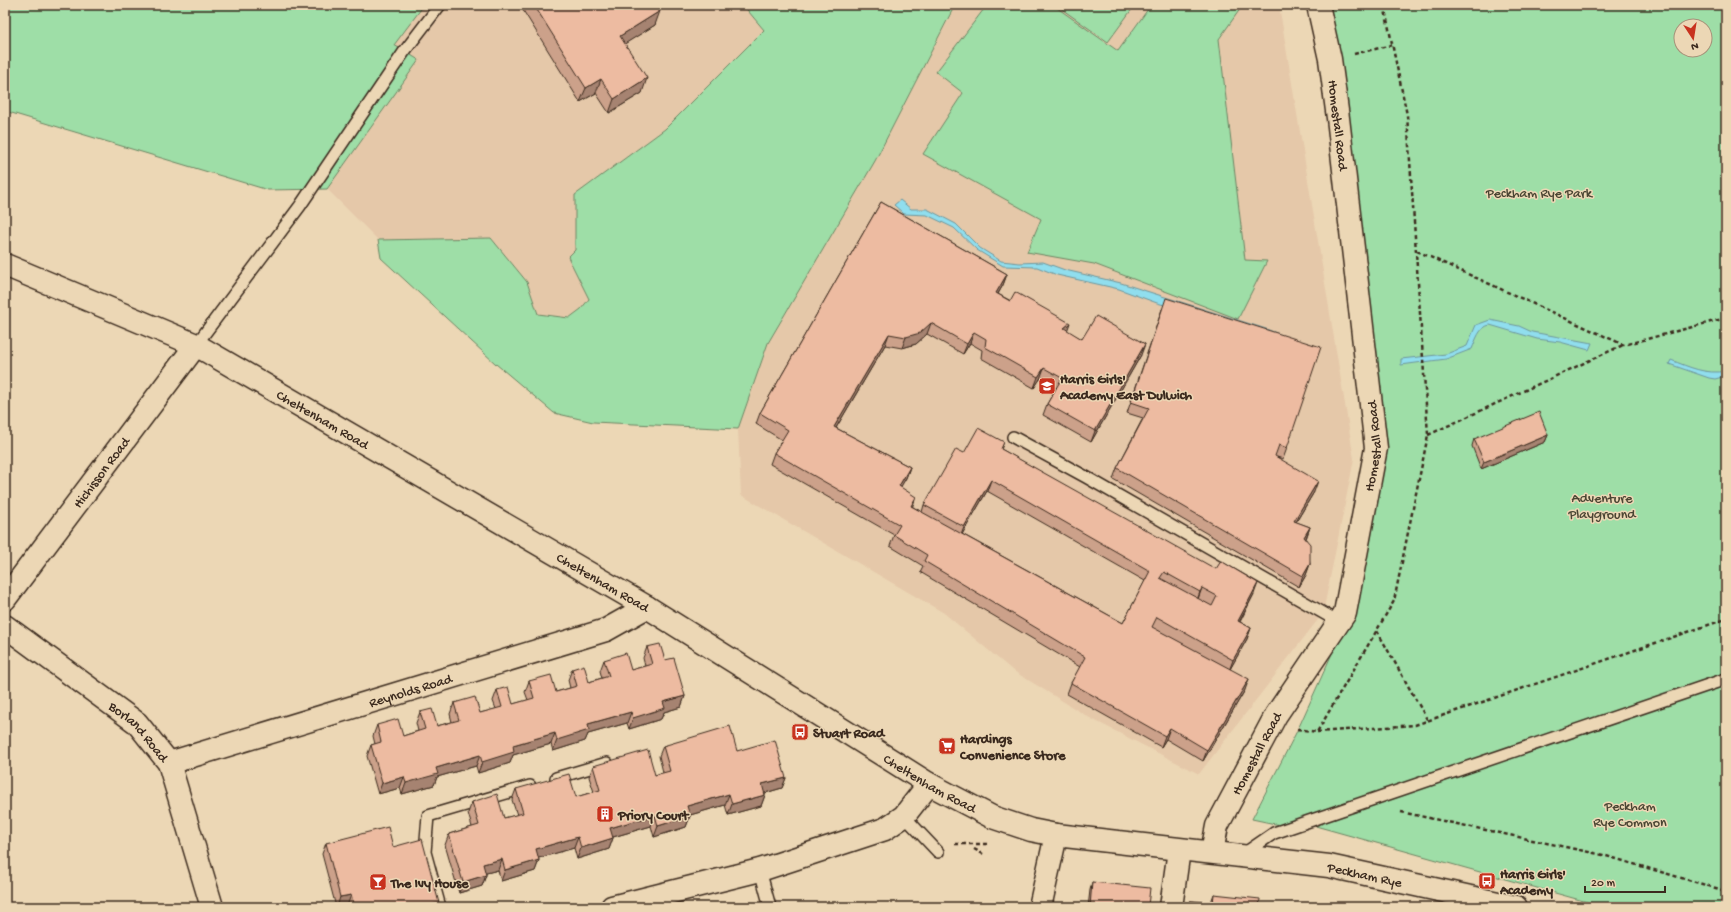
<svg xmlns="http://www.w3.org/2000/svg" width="1731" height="912" viewBox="0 0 1731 912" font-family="'Gochi Hand',sans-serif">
	<rect width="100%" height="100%" fill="#ecd7b5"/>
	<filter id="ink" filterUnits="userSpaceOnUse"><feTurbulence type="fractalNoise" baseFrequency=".025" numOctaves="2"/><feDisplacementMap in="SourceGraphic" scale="8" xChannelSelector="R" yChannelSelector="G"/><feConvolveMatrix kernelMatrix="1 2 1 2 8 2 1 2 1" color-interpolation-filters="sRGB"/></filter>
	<g filter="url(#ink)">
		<path fill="#e5c8a9" d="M424,5H743L764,30L665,129L575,195V250L568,257L589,299L581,309L569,318L538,314L527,282L491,238L378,240L327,189L418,60L393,45Z
			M955,5H1279L1354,459L1323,613L1199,774L1090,718L1012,670L944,613L741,495L738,429L768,343L875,161Z"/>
		<path fill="#9edea7" stroke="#6c8462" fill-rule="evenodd" d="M5,5H424L394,45L419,60L327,189L268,190L5,111Z
			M743,5H955L875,161L768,343L738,429L593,422L554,413L496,364L381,258L378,240L491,238L527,282L538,314L569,318L581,309L589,299L568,257L575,250V195L665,129L764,30Z
			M987,5H1053L1118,51L1151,5H1243L1219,39L1245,260L1267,261L1238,319L1094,264L1027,252L1041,219L923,154L963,93L936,72Z
			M1056,5H1135L1108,42Z
			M1327,5H1726V907H1605L1312,825L1329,818L1311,814L1280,825L1252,819L1298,729L1349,616L1379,447ZM1681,26H1705V50H1681Z"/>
		<path fill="#90deee" stroke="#6e969b" d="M900,200L911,209H927L956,224L980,248L1001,261L1020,263L1043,262L1065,270L1121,283L1266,329L1300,342L1157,303L1119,289L1057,275L1037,267L1003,266L977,250L954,228L927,215L904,214L894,205Z
			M1490,320L1519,326L1532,332L1592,343L1589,350L1560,342L1537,339L1490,325C1479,327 1476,340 1472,349L1446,359L1401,365V359L1446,354L1467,346L1476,325Z
			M1671,360C1689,367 1706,375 1726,371V376L1715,379L1709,378L1669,364Z"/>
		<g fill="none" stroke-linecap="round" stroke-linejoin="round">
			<defs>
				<path id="lane" d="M196,345L300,206L404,52L440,5
					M1013,437L1086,477L1339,622
					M556,778L607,763
					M904,816L938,852
					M1242,855L1274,833L1726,679
					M760,870L770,907
					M440,907L425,852L428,816L530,786"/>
				<g id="street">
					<path id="s1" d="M5,599L196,345"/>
					<path id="s2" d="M5,626L137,723L169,763L212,907"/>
					<path id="s3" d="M169,763L606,630L647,607"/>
					<path d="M612,907L760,870L885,829L904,816L929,784"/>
					<path d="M1040,907L1056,835"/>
					<path d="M1171,907L1179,850"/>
				</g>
				<g id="secondary">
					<path id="s4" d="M5,265L196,345L647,607L929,784L992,817L1031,830L1056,835L1329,866L1516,907"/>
					<path id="s5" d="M1212,852L1217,826L1276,715L1345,613L1376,448L1338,118L1330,59L1318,5"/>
				</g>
			</defs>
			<use href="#lane" stroke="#3b2a1e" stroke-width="14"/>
			<use href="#street" stroke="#3b2a1e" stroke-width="25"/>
			<use href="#secondary" stroke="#3b2a1e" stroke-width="25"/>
			<path stroke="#3b2a1e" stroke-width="2.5" stroke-dasharray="4 3" stroke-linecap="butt" d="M1354,54L1392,45
				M1417,251L1624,345L1726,318
				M1428,435L1623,345
				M1377,631L1428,721
				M1297,729L1317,732L1394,601L1428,435L1407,115L1384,5
				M1317,732L1415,725L1726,619
				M1401,812L1603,855L1726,891
				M955,844H990
				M974,849L983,854"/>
			<use href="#lane" stroke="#ecd7b5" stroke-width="11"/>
			<use href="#street" stroke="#ecd7b5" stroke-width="22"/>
			<use href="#secondary" stroke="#ecd7b5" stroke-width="22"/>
		</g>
		<path fill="#cca18a" stroke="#3b2a1e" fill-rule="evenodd" d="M522,5H657L655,25L625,43L642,93L609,113L596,93L580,102L521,7Z
			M881,202L1007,274L1003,285L998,294L1082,339L1141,355L1091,442L1043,415L1047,404L1056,388L1040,379L1034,388L981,358L982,350L970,343L963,354L927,334L916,344L902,348L885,345L836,428L910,467L906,478L900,487L913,507L922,512L924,505L964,453L1004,442L1001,449L1254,594L1240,622L1251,628L1247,639L1230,669L1245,690L1203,761L1166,739L1161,747L1067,694L1071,683L1080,667L920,572L923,566L890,546L894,535L770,464L774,453L782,440L756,424L760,413ZM987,491L1145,581L1123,623L962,534Z
			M1162,309L1287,448L1283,459L1277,457L1314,492L1296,522L1310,527L1306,539L1310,564L1306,575L1299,587L1113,479L1117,468L1143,418L1127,413Z
			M1548,435L1545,442L1481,469L1472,446L1474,439Z
			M647,647L665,660L685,696L681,707L664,712L661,719L629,729L627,723L588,734L585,741L553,751L551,744L513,755L510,763L478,773L476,766L437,777L434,785L402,794L400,788L378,794L367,756L371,745L375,744L373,736L377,725L403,736L418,731L416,723L420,712L437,726L452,722L450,714L454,703L480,713L496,709L493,701L497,690L513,704L528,700L525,692L529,681L556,692L570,688L568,680L572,669L589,682L602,678L600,671L604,660L631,670L645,666L643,658Z
			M663,746L737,751L786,778L782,788L765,793V795L761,806L728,815L725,805L690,815V816L686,827L654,837L651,826L613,837V838L609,849L577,859L574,848L538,858L539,860L535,871L501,881L498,870L486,873V875L482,886L459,893L445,845L449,834L472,827L468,813L472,802L504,818L517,815L512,800L516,789L576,797L594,792L589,777L593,766L655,775L663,772L659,756Z
			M326,843L393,847L439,903L437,907H347V906L341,907H336L322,854Z
			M1092,882L1148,906L1156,907H1088L1090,890Z
			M1214,894L1259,907H1188L1190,901L1211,902Z"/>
		<path fill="#a68371" stroke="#3b2a1e" d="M660,11L655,25L615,50L620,36Z
			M647,78L642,93L609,113L614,99Z
			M601,79L596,93L580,102L586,88Z
			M1007,274L1003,285L992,304L996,293Z
			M931,323L927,334L916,344L902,348L906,337Z
			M1070,323L1066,334L1064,328Z
			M974,332L970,343L963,354L967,344Z
			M889,334L885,345L830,438L834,427Z
			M1145,344L1141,355L1091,442L1095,431Z
			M1044,368L1040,379L1034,388L1038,377Z
			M1548,435L1545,442L1481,469L1484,462Z
			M910,467L906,478L895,497L899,486Z
			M991,480L987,491L960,538L964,527Z
			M1318,481L1314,492L1290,532L1294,521Z
			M916,497L912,508L911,506Z
			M1310,527L1306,538L1300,548L1304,537Z
			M1310,564L1306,575L1299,587L1303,576Z
			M1258,583L1254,594L1234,632L1238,621Z
			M1202,588L1198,599L1196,603L1200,592Z
			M1251,628L1247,639L1229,671L1233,660Z
			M1249,679L1245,690L1203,761L1207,750Z
			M685,696L681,707L664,712L661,719L629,729L633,718L663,702Z
			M631,712L627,723L588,734L585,741L553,751L557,740L588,724Z
			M1170,728L1166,739L1161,747L1165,736Z
			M555,733L551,744L513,755L510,763L478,773L482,762L513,745Z
			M480,755L476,766L437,777L434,785L402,794L406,783L436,768Z
			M404,777L400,788L378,794L382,783Z
			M786,778L782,788L758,795L762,784Z
			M729,794L725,805L683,817L687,806Z
			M765,795L761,806L728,815L732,804Z
			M655,815L651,826L606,839L610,828Z
			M690,816L686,827L654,837L658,826Z
			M578,837L574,848L532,860L536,849Z
			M613,838L609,849L577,859L581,848Z
			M502,859L498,870L479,875L483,864Z
			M539,860L535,871L501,881L505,870Z
			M486,875L482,886L459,893L463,882Z
			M351,895L347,906L341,907H337L340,897Z
			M439,903L437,907H423Z"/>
		<path fill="#edbba1" stroke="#3b2a1e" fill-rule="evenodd" d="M534,5H657L660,11L620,36L647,78L614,99L601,79L586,88Z
			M881,202L1007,274L996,293L1010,301L1015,292L1070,323L1064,328L1082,339L1096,316L1145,344L1095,431L1047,404L1062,378L1044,368L1038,377L985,347L986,339L974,332L967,344L931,323L920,333L906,337L889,334L834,427L910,467L899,486L916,497L911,506L1123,623L1150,571L991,480L964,527L924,505L956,449L964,453L978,428L1004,442L1001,449L1214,568L1216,569L1221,561L1258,583L1238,621L1251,628L1233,660L1157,617L1152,627L1249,679L1207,750L1170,728L1165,736L1071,683L1085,657L924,561L927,555L894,535L900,525L774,453L788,430L760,413ZM1164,572L1200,592L1202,588L1217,596L1212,606L1160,578Z
			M1166,298L1321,347L1287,448L1279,445L1275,456L1318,481L1294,521L1310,527L1304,537L1310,544V564L1303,576L1117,468L1149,408L1131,402Z
			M1539,412L1548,435L1484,462L1474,439Z
			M660,644L665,660L674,658L685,696L663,702L665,708L633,718L631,712L588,724L589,730L557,740L555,733L513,745L514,752L482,762L480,755L436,768L438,774L406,783L404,777L382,783L371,745L381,742L377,725L398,719L403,736L425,729L420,712L432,709L437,726L459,720L454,703L475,697L480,713L502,707L497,690L508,687L513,704L534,698L529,681L551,675L556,692L577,686L572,669L584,665L589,682L609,676L604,660L626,653L631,670L652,664L647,647Z
			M730,726L737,751L775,740L786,778L762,784L765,795L732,804L729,794L687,806L690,816L658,826L655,815L610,828L613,838L581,848L578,837L536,849L539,860L505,870L502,859L483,864L486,875L463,882L449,834L479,825L472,802L497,794L504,818L523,813L516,789L569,774L576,797L600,790L593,766L648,750L655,775L670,771L663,746Z
			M388,827L393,847L422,839L439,903L423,907H354L351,895L340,897L326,843Z
			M1092,882L1150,888L1148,906L1156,907H1090Z
			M1214,894L1260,899L1259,907H1190V901L1213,903Z"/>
	</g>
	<defs>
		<symbol id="school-square" viewBox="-11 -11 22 22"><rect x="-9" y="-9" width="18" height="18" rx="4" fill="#c8321e" stroke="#ecd7b5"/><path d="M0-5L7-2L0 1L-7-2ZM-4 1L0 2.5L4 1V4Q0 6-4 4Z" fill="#fff"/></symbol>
		<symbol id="bus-square" viewBox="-11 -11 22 22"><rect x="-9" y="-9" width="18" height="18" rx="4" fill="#c8321e" stroke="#ecd7b5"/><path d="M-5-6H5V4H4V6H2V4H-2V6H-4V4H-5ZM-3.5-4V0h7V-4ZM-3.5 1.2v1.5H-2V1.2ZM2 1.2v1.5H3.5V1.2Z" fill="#fff"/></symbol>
		<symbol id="supermarket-square" viewBox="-11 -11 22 22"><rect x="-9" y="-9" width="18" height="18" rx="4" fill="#c8321e" stroke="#ecd7b5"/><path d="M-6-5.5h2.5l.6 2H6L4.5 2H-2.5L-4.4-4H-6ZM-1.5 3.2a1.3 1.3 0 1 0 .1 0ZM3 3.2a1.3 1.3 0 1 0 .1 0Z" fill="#fff"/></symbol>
		<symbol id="building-square" viewBox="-11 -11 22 22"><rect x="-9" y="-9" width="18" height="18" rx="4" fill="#c8321e" stroke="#ecd7b5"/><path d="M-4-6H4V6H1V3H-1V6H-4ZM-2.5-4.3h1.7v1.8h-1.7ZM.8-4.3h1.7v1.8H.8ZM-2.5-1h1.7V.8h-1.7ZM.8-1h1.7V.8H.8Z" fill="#fff"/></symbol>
		<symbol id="bar-square" viewBox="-11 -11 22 22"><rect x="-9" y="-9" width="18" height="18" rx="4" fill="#c8321e" stroke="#ecd7b5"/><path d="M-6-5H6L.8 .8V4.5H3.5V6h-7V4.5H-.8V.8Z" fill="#fff"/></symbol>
	</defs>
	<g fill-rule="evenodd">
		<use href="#school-square" x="1037" y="376" width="20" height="20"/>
		<use href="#bus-square" x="790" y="722" width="20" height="20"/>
		<use href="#supermarket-square" x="937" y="736" width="20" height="20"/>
		<use href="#building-square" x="595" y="804" width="20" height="20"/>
		<use href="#bus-square" x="1477" y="871" width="20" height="20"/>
		<use href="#bar-square" x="368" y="872" width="20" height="20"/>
	</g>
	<g text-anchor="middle" stroke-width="3" stroke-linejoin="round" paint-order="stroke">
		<g font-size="14" fill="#3b2a1e" stroke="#ecd7b5">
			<text transform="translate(1339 125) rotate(83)" y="5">Homestall Road</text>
			<text dy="5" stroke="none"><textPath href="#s4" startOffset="354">Cheltenham Road</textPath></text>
			<text dy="5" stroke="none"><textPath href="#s5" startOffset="445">Homestall Road</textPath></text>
			<text dy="5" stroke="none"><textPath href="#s1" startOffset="159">Hichisson Road</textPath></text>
			<text dy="5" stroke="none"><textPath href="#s4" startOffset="678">Cheltenham Road</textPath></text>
			<text dy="5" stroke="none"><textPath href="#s3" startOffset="252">Reynolds Road</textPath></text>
			<text dy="5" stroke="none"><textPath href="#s2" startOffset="171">Borland Road</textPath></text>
			<text dy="5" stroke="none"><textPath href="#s5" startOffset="109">Homestall Road</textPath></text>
			<text dy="5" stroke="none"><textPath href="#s4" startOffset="1062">Cheltenham Road</textPath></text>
			<text dy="5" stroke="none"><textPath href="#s4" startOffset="1511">Peckham Rye</textPath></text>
		</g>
		<g font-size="14" fill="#4a4533" stroke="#ecd7b5">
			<text x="1539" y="197">Peckham Rye Park</text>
			<text x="1602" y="502">Adventure<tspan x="1602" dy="16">Playground</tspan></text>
			<text x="1630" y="810">Peckham<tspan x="1630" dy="16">Rye Common</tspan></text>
		</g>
		<g font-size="14" font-weight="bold" fill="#3b2a1e" stroke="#ecd7b5" text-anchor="start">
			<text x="1060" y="383">Harris Girls'<tspan x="1060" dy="16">Academy East Dulwich</tspan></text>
			<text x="813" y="737">Stuart Road</text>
			<text x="960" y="743">Hardings<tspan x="960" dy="16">Convenience Store</tspan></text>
			<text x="618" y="819">Priory Court</text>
			<text x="1500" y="878">Harris Girls'<tspan x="1500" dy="16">Academy</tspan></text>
			<text x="391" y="887">The Ivy House</text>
		</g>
	</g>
	<rect width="1731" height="912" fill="none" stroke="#ecd7b5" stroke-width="20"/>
	<rect x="10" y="10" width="1711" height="892" fill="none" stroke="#3b2a1e" stroke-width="1.5" filter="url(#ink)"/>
	<g transform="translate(1693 38) rotate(168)"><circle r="19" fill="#ecd7b5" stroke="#a59279"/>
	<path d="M0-3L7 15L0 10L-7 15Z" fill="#c8321e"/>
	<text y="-6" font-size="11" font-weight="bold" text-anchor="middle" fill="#3b2a1e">N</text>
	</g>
	<path d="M1585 886v6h80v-6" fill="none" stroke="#3b2a1e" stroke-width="2"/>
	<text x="1591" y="886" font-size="12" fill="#3b2a1e" stroke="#ecd7b5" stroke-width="3" paint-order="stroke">20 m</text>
</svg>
